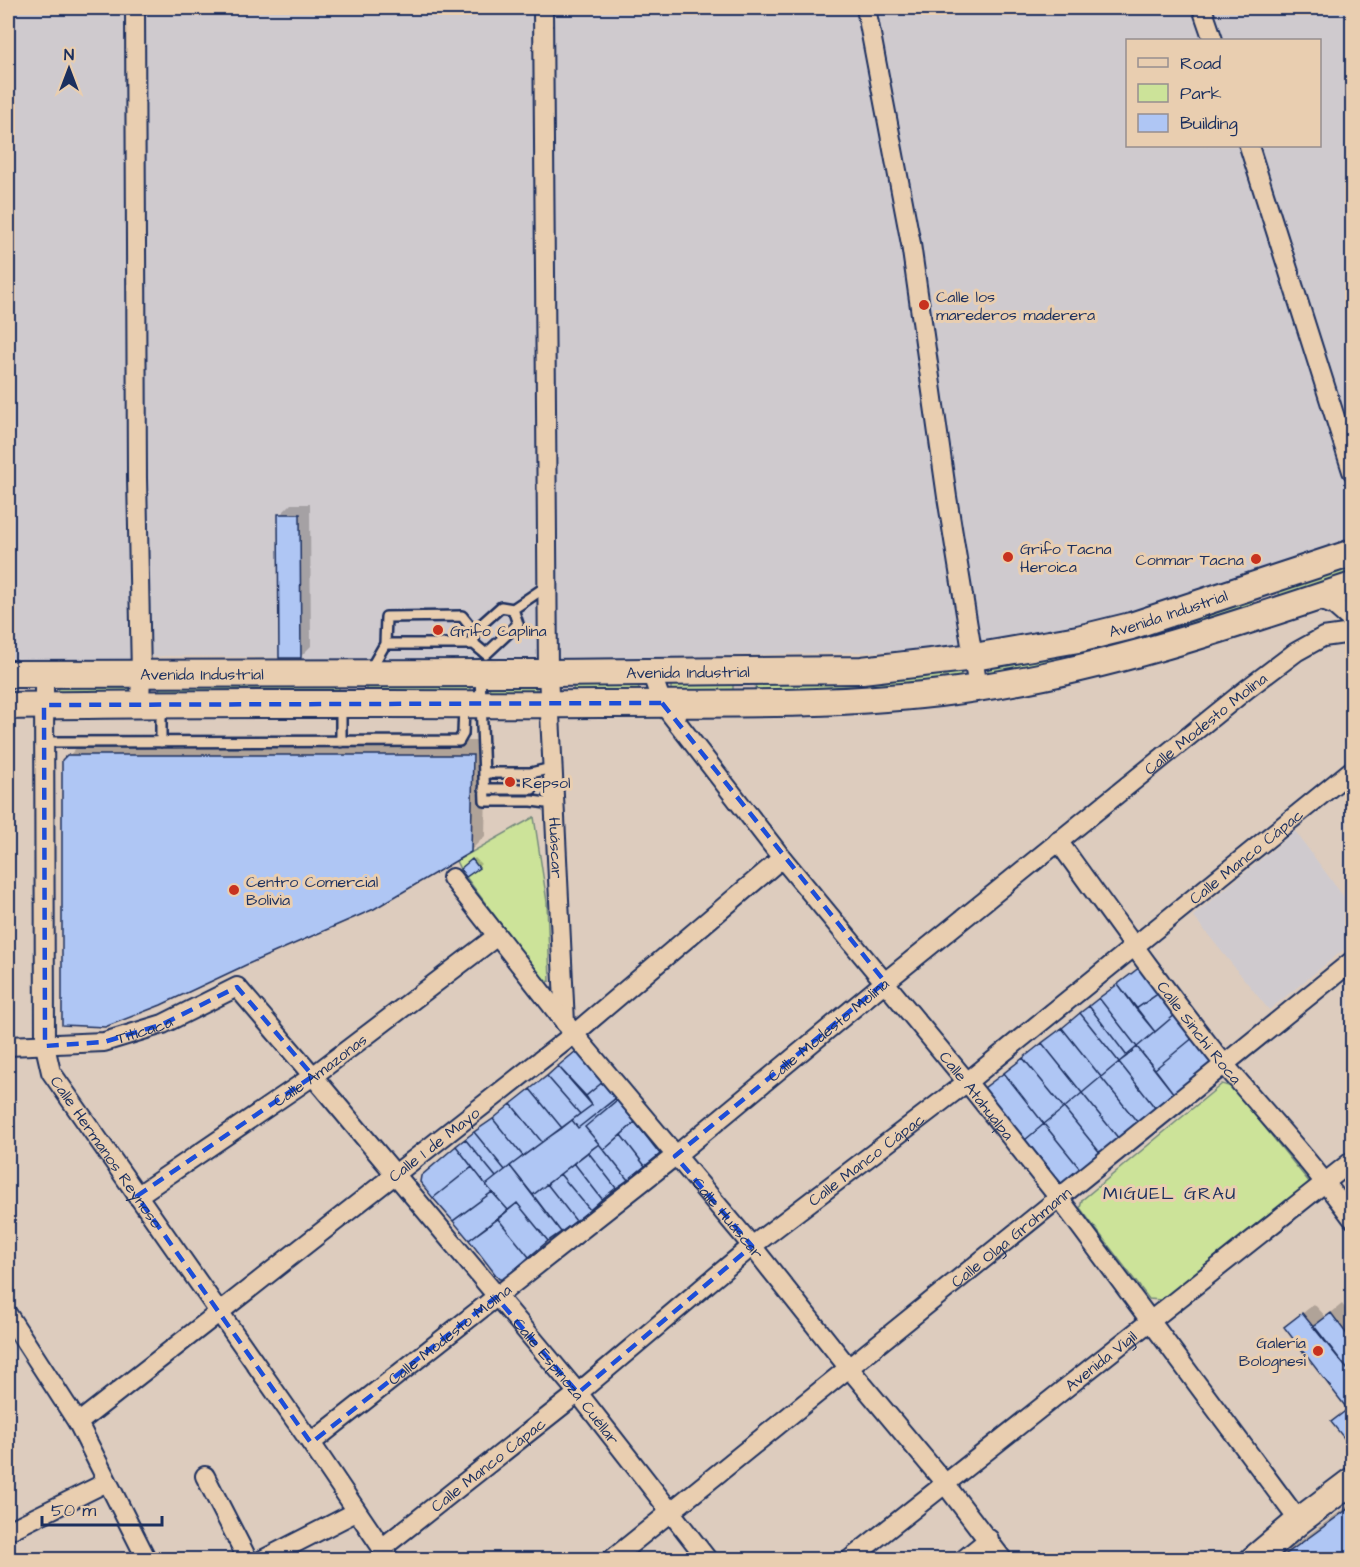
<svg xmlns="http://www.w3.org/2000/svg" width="1360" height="1567" viewBox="0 0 1360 1567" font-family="'Architects Daughter',sans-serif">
	<rect width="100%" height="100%" fill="#ddccbe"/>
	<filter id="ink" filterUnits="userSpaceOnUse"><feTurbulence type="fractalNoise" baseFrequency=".0167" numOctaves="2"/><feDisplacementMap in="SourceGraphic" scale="12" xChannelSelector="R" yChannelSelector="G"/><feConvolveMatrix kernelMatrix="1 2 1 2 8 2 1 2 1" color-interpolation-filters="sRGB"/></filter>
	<g filter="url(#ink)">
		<path fill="#cfcace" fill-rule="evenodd" d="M8,8H1352V541L1142,613L962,649L527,661L164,656L125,660L8,661ZM1128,40H1320V146H1128Z
			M1295,831L1352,908V943L1269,1010L1193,916Z"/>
		<path fill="#cce399" stroke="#74897c" stroke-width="1.5" d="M1352,563V577L1281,599L1279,593L1282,587Z
			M1247,599L1252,600L1255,606L1174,636L988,676V669L991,664Z
			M960,671L963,678L959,684L760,694L755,689L756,683Z
			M730,680L733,684V691L676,695L671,690V684Z
			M131,682L135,693H58L59,687L63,683Z
			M574,684L639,685L638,692L578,696L573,690Z
			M339,685V692H159L160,686Z
			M367,685H470V692L370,697L367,691Z
			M490,685H536V692L494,697L489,691Z
			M534,817L547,902L550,981L544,982L460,869L456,861Z
			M1222,1084L1232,1087L1310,1183L1161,1300L1149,1299L1080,1208L1082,1200Z"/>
		<path fill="#0003" d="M291,504H310L311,646L300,657L280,515Z
			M83,741H487L485,836L470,851L64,761Z
			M475,858L481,864L478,867L465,866Z
			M1147,961L1212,1061L1063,1183L986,1088L997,1078Z
			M583,1045L666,1146L504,1277L499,1278L422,1181L434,1165L467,1137L501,1112Z
			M1314,1304L1326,1317L1342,1304L1352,1317V1438L1348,1441L1349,1408L1286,1327Z
			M1352,1503V1560H1277L1282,1554Z"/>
		<path fill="#afc6f4" stroke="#1b2f5e" stroke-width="1.5" d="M278,514H300L301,658H279Z
			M67,755H473L471,852L374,909L248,964L161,1005L105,1027L62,1025V760Z
			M472,859L479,868L466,877L460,869Z
			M1140,967L1159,993L1136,1009L1118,984Z
			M1118,984L1155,1032L1137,1047L1099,998Z
			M1159,993L1176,1014L1155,1032L1136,1009Z
			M1099,998L1137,1047L1127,1056L1089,1006Z
			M1089,1006L1127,1056L1119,1062L1080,1013Z
			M1080,1013L1119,1062L1101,1077L1062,1028Z
			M1176,1014L1194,1037L1155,1069L1137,1047Z
			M1062,1028L1101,1077L1082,1093L1042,1043Z
			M1194,1037L1213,1062L1174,1094L1155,1069Z
			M1042,1043L1082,1093L1064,1108L1023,1058Z
			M1137,1047L1174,1094L1156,1109L1119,1062Z
			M575,1052H581L604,1081L586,1096L558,1066Z
			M1023,1058L1064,1108L1044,1124L1004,1073Z
			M1119,1062L1156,1109L1138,1123L1101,1077Z
			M558,1066L592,1105L580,1114L547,1076Z
			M1004,1073L1044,1124L1025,1140L984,1088Z
			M547,1076L580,1114L562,1128L530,1089Z
			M1101,1077L1138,1123L1119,1139L1082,1093Z
			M604,1081L616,1098L578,1128L572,1120L592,1105L586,1096Z
			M530,1089L562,1128L542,1142L511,1104Z
			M1082,1093L1119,1139L1101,1154L1064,1108Z
			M616,1098L617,1100L585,1127L599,1144L533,1195L510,1166L572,1120L578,1128Z
			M617,1100L635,1122L604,1150L585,1127Z
			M511,1104L542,1142L523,1156L493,1119Z
			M1064,1108L1101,1154L1081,1170L1044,1124Z
			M493,1119L523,1156L505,1170L474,1132Z
			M635,1122L660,1154L645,1166L621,1135Z
			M1044,1124L1081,1170L1063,1185L1025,1140Z
			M474,1132L505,1170L496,1177L465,1139Z
			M621,1135L645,1166L628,1180L604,1150Z
			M465,1139L496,1177L486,1185L456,1146Z
			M599,1144L628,1180L616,1188L588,1152Z
			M456,1146L472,1167L433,1198L420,1182L421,1176Z
			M588,1152L616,1188L602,1199L574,1163Z
			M574,1163L602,1199L590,1210L560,1174Z
			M510,1166L561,1232L548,1241L517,1203L508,1210L486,1185Z
			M472,1167L492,1192L453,1221L433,1198Z
			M560,1174L590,1210L576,1221L547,1184Z
			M547,1184L576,1221L561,1232L533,1195Z
			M492,1192L508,1210L469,1240L453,1221Z
			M517,1203L548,1241L529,1257L498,1219Z
			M498,1219L529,1257L504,1279H499L469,1240Z
			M1302,1313L1352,1375V1415L1284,1327Z
			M1331,1313L1352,1341V1375L1314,1326Z
			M1348,1409L1352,1415V1439L1348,1443L1331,1422Z
			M1352,1506V1560H1278Z"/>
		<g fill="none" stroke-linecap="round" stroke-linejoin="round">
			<defs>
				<path id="lane" d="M474,631L501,607L513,609L547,586
					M385,644H474L486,654L518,624L513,609
					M370,670L385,644L386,617L462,616L474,631V644
					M480,675L485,801H532L554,804
					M44,742L459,741L463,734L464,706
					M161,742V706
					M341,742V705
					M484,773H531L552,768
					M484,789H532"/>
				<g id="street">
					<path d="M135,8L137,478L141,674L140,703"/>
					<path id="s1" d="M543,8L548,673L565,1023"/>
					<path d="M866,8L911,244L947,497L978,688"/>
					<path d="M1202,8L1213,40"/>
					<path d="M1249,146L1352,471"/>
					<path d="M1315,598L1335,606L1352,621"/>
					<path id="s2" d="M651,672L662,703L782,858L967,1082L1059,1198L1299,1521"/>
					<path id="s3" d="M44,674L45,1046L51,1072L311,1443L390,1560"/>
					<path id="s4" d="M1058,841C1112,916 1166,992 1224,1064C1267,1115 1313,1164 1352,1218"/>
					<path id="s5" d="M452,878L574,1034L752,1246L848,1367L939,1476L1003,1560"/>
					<path id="s6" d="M8,1046L104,1042L163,1024L237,987L313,1076L578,1393L708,1560"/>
					<path id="s7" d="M137,1196L313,1076L497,936"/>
					<path d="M8,1315L78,1423L147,1560"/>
					<path id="s8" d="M78,1423L574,1034L782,858"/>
					<path id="s9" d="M311,1443L675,1156L885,982L1247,689L1296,652L1323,637L1352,633"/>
					<path d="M205,1476L248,1560"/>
					<path d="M8,1531L107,1482"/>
					<path id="s10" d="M382,1548L578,1393L752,1246L967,1082L1352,770"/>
					<path d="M262,1560L356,1512"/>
					<path id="s11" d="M611,1560L1352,961"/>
					<path id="s12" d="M849,1560L1352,1161"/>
					<path d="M963,1560L989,1539"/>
				</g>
				<g id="secondary">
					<path id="s13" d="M8,674L548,673L862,670L974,657L1078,639L1131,626L1352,553"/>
					<path d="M8,706C206,702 404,705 602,704C726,703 854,707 977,688C1106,669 1229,627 1352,586"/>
					<path d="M1253,1560L1299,1521L1352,1481"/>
				</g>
			</defs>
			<use href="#lane" stroke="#1b2f5e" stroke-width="14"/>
			<use href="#street" stroke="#1b2f5e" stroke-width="22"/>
			<use href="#secondary" stroke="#1b2f5e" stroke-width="30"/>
			<use href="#lane" stroke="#e9ceb0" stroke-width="9"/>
			<use href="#street" stroke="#e9ceb0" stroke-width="18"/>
			<use href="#secondary" stroke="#e9ceb0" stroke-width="26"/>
		</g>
	</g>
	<path fill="none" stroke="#1d4ed8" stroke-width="4.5" stroke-dasharray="12 8" stroke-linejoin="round" d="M662,703L885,982L675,1156L752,1246L578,1393L496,1297L311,1443L137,1196L313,1076L237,987L163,1024L104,1042L45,1046L44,705Z"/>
	<g fill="#c8321e" stroke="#e9ceb0" stroke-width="2">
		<circle cx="924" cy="305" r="6"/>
		<circle cx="1008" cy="557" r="6"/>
		<circle cx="1256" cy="559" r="6"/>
		<circle cx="438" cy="630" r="6"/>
		<circle cx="510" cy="782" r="6"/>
		<circle cx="234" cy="890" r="6"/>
		<circle cx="1318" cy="1351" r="6"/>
	</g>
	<g text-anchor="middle" stroke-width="6" stroke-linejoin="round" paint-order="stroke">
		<g font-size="16" fill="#1b2f5e" stroke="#e9ceb0" text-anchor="start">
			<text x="936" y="302">Calle los<tspan x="936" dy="18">marederos maderera</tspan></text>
			<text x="1020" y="554">Grifo Tacna<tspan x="1020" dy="18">Heroica</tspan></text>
			<text x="1244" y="565" text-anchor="end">Conmar Tacna</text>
			<text x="450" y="636">Grifo Caplina</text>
			<text x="522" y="788">Repsol</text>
			<text x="246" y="887">Centro Comercial<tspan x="246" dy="18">Bolivia</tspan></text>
			<text x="1306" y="1348" text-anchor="end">Galería<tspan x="1306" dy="18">Bolognesi</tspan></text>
		</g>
		<g font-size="16" fill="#1b2f5e" stroke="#e9ceb0">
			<text dy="6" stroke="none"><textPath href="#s13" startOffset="1166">Avenida Industrial</textPath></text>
			<text dy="6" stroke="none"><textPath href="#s13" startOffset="680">Avenida Industrial</textPath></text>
			<text dy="6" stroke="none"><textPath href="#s13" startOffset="194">Avenida Industrial</textPath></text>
			<text dy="6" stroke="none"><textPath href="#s9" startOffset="1148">Calle Modesto Molina</textPath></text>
			<text dy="6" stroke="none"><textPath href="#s1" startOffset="840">Huáscar</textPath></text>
			<text dy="6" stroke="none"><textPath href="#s10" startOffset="1107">Calle Manco Cápac</textPath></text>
			<text dy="6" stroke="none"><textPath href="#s6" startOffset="138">Titicaca</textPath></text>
			<text dy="6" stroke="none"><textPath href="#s9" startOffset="662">Calle Modesto Molina</textPath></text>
			<text dy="6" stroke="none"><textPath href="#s4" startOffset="238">Calle Sinchi Roca</textPath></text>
			<text dy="6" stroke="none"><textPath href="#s7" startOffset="222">Calle Amazonas</textPath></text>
			<text dy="6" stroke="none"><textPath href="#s2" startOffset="536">Calle Atahualpa</textPath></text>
			<text dy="6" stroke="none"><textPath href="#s8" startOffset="452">Calle 1 de Mayo</textPath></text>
			<text dy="6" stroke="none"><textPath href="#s3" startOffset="496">Calle Hermanos Reynoso</textPath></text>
			<text dy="6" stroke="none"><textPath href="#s10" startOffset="621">Calle Manco Cápac</textPath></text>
			<text dy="6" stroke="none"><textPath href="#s5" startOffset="438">Calle Huáscar</textPath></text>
			<text dy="6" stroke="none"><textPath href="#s11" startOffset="514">Calle Olga Grohmann</textPath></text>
			<text dy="6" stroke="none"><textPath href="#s9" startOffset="176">Calle Modesto Molina</textPath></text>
			<text dy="6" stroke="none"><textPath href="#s12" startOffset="321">Avenida Vigil</textPath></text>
			<text dy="6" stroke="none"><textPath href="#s6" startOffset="754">Calle Espinoza Cuéllar</textPath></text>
			<text dy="6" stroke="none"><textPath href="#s10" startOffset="135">Calle Manco Cápac</textPath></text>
		</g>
		<g font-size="18" letter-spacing="1.5" fill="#1b2f5e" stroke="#e9ceb0">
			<text x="1170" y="1199">MIGUEL GRAU</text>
		</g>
	</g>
	<rect width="1360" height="1567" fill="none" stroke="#e9ceb0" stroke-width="30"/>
	<rect x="15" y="15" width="1330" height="1537" fill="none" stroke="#1b2f5e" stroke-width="2" filter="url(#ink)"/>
	<rect x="1126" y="39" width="195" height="108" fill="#e9ceb0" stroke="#978e8f" stroke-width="1.5"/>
	<rect x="1138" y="58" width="30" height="9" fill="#e9ceb0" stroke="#978e8f" stroke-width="1.5"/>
	<text x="1180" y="69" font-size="18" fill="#1b2f5e">Road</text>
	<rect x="1138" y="84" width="30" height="18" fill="#cce399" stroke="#978e8f" stroke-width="1.5"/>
	<text x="1180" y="99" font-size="18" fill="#1b2f5e">Park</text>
	<rect x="1138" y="114" width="30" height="18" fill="#afc6f4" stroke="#978e8f" stroke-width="1.5"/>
	<text x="1180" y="129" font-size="18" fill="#1b2f5e">Building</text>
	<g transform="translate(69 69)" stroke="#e9ceb0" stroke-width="4.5" paint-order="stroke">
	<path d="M0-4.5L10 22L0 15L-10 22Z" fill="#1b2f5e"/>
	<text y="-9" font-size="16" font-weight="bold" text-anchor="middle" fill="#1b2f5e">N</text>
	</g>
	<path d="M42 1516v9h120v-9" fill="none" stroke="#1b2f5e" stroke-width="3"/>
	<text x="51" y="1516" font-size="18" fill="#1b2f5e" stroke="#e9ceb0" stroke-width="4.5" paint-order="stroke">50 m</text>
</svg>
